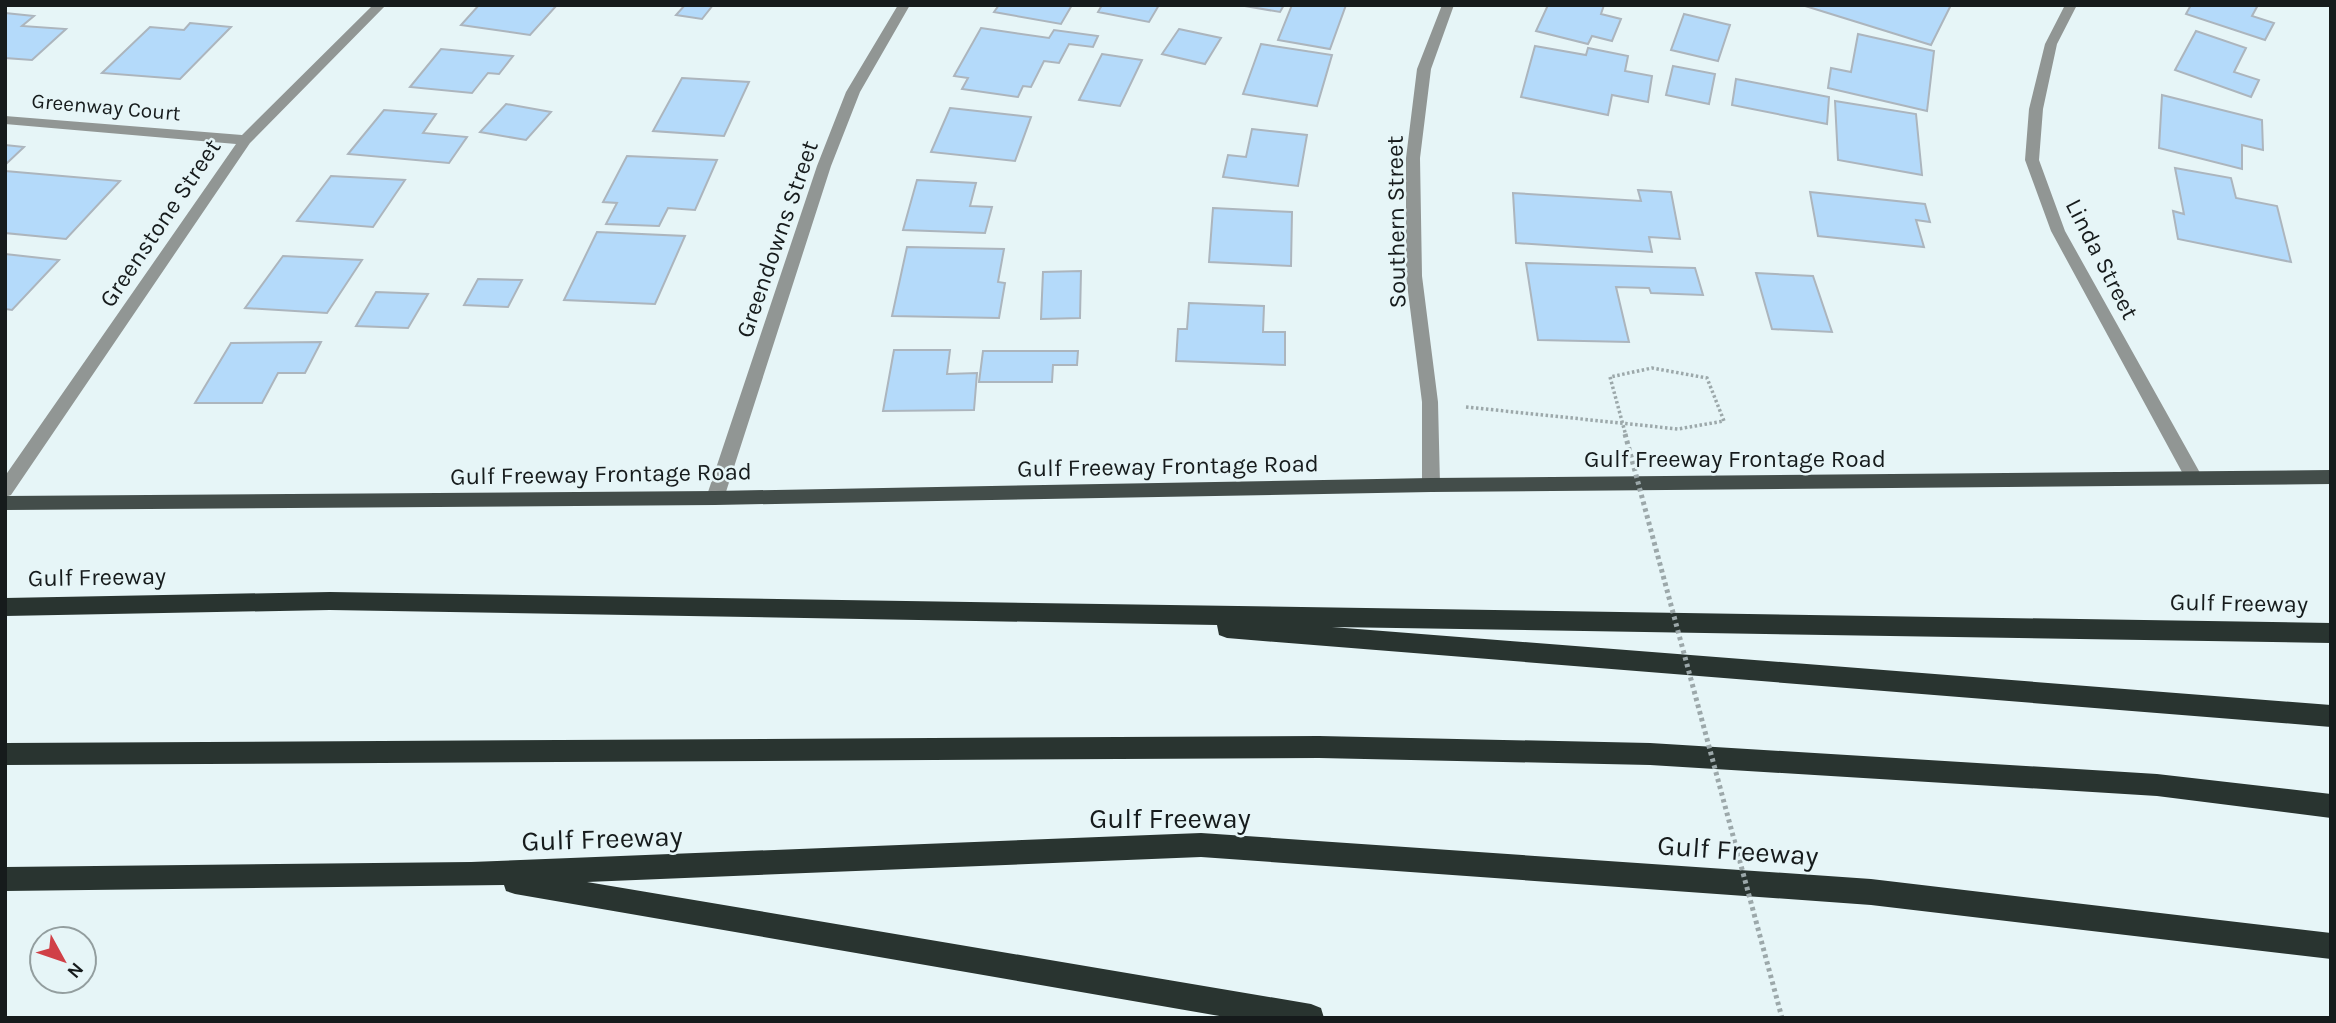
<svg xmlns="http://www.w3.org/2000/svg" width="2336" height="1023" viewBox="0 0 2336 1023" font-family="Karla,sans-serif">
	<rect width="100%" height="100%" fill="#e6f5f7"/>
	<path fill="#b4dafa" stroke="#acb5bd" stroke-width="2" d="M479,5H557L530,35L461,25Z
		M685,5H713L702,19L676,15Z
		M999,5H1072L1061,24L994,12Z
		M1102,5H1159L1149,22L1098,12Z
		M1239,5H1284L1280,12Z
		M1292,5H1346L1330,49L1278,40Z
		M1548,5H1604L1601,14L1621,19L1612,41L1592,36L1588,44L1536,31Z
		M1802,5H1951L1931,45Z
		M2191,5H2258L2252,16L2274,23L2265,40L2186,14Z
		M5,13L34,16L22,26L66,29L32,60L5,58Z
		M1684,14L1730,25L1718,61L1671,50Z
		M190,23L231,27L180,79L102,73L150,27L184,30Z
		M981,28L1049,38L1054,30L1098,36L1093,47L1069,44L1059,63L1044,61L1031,87L1023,86L1018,97L962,89L968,78L954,76Z
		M1179,29L1221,38L1205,64L1162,54Z
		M2196,31L2246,48L2234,72L2259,80L2251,97L2175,70Z
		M1858,34L1934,51L1927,111L1828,88L1831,68L1851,72Z
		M1261,44L1332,55L1317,106L1243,94Z
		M1535,46L1586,55L1588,48L1628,56L1625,71L1652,76L1648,102L1612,95L1608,115L1521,97Z
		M441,49L513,56L499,74L488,73L472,93L410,87Z
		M1102,54L1142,60L1120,106L1079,100Z
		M1673,66L1715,74L1709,104L1666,95Z
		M682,78L749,82L724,136L653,131Z
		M1736,79L1829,97L1827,124L1732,105Z
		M2162,95L2262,120L2263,150L2242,145V169L2159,148Z
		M1835,101L1916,114L1922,175L1838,160Z
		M506,104L551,112L526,140L480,132Z
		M950,108L1031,117L1015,161L931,152Z
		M384,110L436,114L423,133L467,137L449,163L348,154Z
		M1252,129L1307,135L1298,186L1223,177L1228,155L1246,157Z
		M5,145L24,147L5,165Z
		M627,156L717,160L695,210L668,208L659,226L606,224L617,203L603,202Z
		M2175,168L2231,178L2236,198L2277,206L2291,262L2178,239L2173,211L2184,214Z
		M5,171L120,181L66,239L5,233Z
		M331,176L405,180L373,227L297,221Z
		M917,180L976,183L970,206L992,207L985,233L903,230Z
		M1638,190L1671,192L1680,239L1649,237L1652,252L1516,243L1513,193L1641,201Z
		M1810,192L1925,204L1930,222L1916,220L1924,247L1818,236Z
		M1213,208L1292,212L1291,266L1209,262Z
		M597,232L685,236L655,304L564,300Z
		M907,247L1004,249L998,282L1005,283L999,318L892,316Z
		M5,254L59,260L12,310L5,309Z
		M283,256L362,260L327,313L245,308Z
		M1526,263L1695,268L1703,295L1651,293L1649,288L1616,287L1629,342L1538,340Z
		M1081,271L1080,318L1041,319L1043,272Z
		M1756,273L1813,276L1832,332L1772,329Z
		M478,279L522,280L508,307L464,305Z
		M376,292L428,294L408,328L356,326Z
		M1189,303L1264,306L1263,332H1285V365L1176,361L1178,329H1187Z
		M321,342L305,373H278L262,403H195L231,343Z
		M894,350H950L947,374L977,373L974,410L883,411Z
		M983,351H1078L1077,365H1053L1052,382H979Z"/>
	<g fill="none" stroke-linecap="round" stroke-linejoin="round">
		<path stroke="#9ca8aa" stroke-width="3.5" stroke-dasharray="2.5 2.5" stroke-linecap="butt" d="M1466,407L1678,429L1724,421L1707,378L1652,368L1610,377"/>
		<path fill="#919694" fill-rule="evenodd" d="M373,5H386L250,143L11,495L5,497V476L236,144L5,124V116L242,135Z
			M898,5H910L860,92L831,166L724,498L721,503H709L706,498L817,166L846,92Z
			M1442,5H1454L1431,69L1420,158L1422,276L1438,402L1440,485L1437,490H1425L1422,485V402L1406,276V158L1417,69Z
			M2065,5H2077L2057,44L2043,109L2039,160L2065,231L2204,480L2201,485H2189L2051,231L2025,160L2029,109L2045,44Z"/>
		<path fill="#434d4a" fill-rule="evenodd" d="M2331,470V484L1431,492L715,505L5,510V496L715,491L1431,478Z"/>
		<path fill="#293430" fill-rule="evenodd" d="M330,592L2331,623V643L1332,627L2331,705V727L1227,638L1219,635L1217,625L330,610L5,616V598Z
			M1319,736L1650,743L2157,774L2331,794V818L2157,796L1650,765L1319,758L5,765V743Z
			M1201,833L1871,879L2331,933V959L1871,905L1201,857L587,882L1311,1004L1321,1008L1324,1018H1231L515,894L506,891L504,885L5,891V867L471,862Z"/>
		<path stroke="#9ca8aa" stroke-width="3.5" stroke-dasharray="2.5 2.5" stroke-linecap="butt" d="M1610,377L1626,436"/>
		<path stroke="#9ca8aa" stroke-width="5" stroke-dasharray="3.5 3.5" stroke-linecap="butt" d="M1625,434L1782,1018"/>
	</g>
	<g text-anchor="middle" stroke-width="5" stroke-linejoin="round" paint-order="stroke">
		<g font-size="21" fill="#161b1c" stroke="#e6f5f7">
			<text transform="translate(106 107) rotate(5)" y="7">Greenway Court</text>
		</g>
		<g font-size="24" fill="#161b1c" stroke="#e6f5f7">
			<text transform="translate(1396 222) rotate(-91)" y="8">Southern Street</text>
			<text transform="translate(160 223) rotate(-56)" y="8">Greenstone Street</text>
			<text transform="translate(777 239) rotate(-71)" y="8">Greendowns Street</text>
			<text transform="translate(2102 259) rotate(63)" y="8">Linda Street</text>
			<text x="1735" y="467">Gulf Freeway Frontage Road</text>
			<text transform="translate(1168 466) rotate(-1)" y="8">Gulf Freeway Frontage Road</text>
			<text transform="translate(601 474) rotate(-1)" y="8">Gulf Freeway Frontage Road</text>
			<text transform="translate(97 577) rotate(-1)" y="8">Gulf Freeway</text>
			<text transform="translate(2239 603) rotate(1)" y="8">Gulf Freeway</text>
		</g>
		<g font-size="28" fill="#161b1c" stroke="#e6f5f7">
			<text x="1170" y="828">Gulf Freeway</text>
			<text transform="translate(602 838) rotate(-2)" y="10">Gulf Freeway</text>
			<text transform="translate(1738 850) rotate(4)" y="10">Gulf Freeway</text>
		</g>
	</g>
	<rect width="2336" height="1023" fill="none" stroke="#161b1c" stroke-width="14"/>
	<g transform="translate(63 960) rotate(130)"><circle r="33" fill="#e6f5f7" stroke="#939e9f" stroke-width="2"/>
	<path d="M0-5L12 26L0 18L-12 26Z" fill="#d04047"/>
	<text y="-10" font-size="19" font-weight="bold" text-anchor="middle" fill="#161b1c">N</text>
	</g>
</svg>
